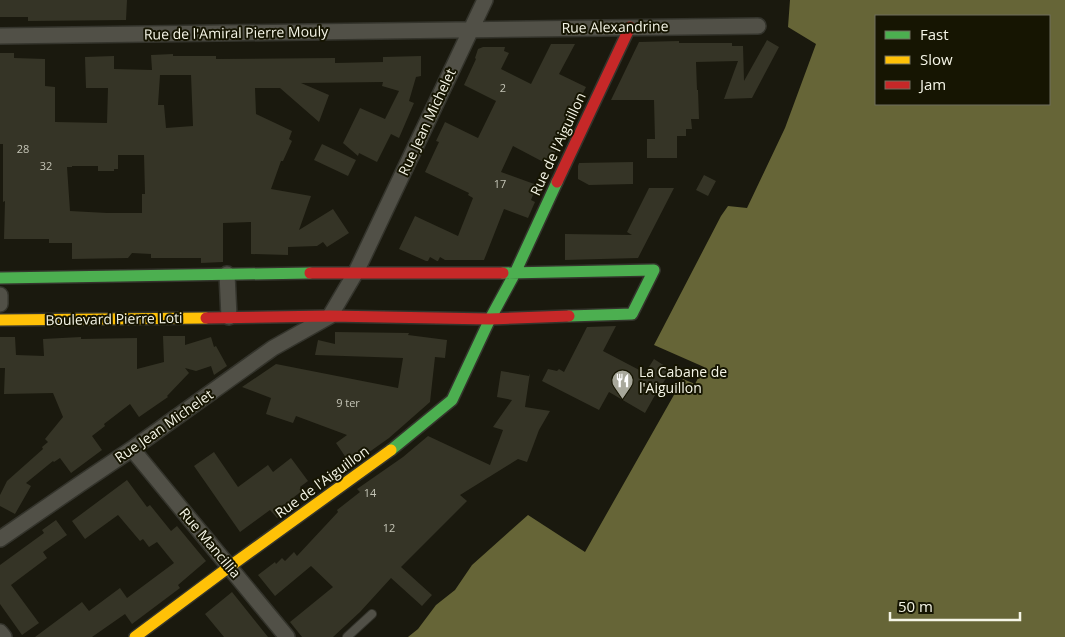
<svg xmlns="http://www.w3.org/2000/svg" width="1065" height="637" viewBox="0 0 1065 637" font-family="'Open Sans',sans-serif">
	<rect width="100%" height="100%" fill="#1a190e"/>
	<path fill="#666537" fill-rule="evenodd" d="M790,0H1065V637H408L418,629L436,605L455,590L472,565L528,515L585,552L683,379L695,384L704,367L654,345L721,216L728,206L747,208L785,128L816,44L788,27ZM876,16H1049V104H876Z"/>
	<path fill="#353426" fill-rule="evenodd" d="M0,0H127L126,20L28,21V17H0Z
		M767,40L779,47L752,98L724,99L738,61L696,62L697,90H698L699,119H691L692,129H686V136H677V158H647V139H655L654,100H611L639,42L679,41V43H732V46H743L744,81Z
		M551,44H575L559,74L586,87L561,137L562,138L549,165L513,146L501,172L537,185L531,200L535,202L528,218L504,209L484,260H445L440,257L438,261H437L430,257L428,261H426L399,249L415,216L458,236L473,198L468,195L469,193L425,172L439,142L436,141L445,122L478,138L496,101L464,85L476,59L475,58L478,49L483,47H505L504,51L509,53L501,69L531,84Z
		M0,53H14V58L45,59V86L55,87V122L107,123L108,88H86L85,57L114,56V69L152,70L151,55L173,54V56H216V59L335,58V63L383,62V57L421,56V76L416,77L409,101L414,103L399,138L391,134L377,162L359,153L358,156L343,143L360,108L385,119L399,91L382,86L383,82L301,83L329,95L319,122L280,88H255L256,114L292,131L289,139L292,141L283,161H281L271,189L311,196L299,230L333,209L349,233L327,247L323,242L317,246L288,247V255L251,254V222L223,223V262L201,263V258H151V254L132,253L128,258L72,259V243H49V239H4L5,201L3,202V144H0ZM160,75H191L193,126L166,128L164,105H158ZM118,155H144L145,194H142V213H107L70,211L67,167H72V166H98V171H114V169H118Z
		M322,144L356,160L348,176L314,160Z
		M633,162V184L589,185L578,179V166L579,163Z
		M704,175L716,181L708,196L696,190Z
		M649,188H674L638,258L565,260V234L632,235L627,232Z
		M616,326L603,351L645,373L654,359L671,370L660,388H659L645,413L609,392L599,410L542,381L548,369L557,371L559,369L564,372L587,327Z
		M335,332L409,333L408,335L447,340L445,358L435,357L430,402L389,438L351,465L336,443L347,435L296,416L293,423L266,414L271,398L242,387L276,364L398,388L403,358L315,355L318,340L335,344Z
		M163,336H185V345L211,337L214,347L216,346L227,366L214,375L211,366L196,371L185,368L189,373L167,396L168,397L139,417L130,404L104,424L105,426L92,436L102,450L71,473L60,458L54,462L53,461L26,483L31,486L15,514L0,506V495L7,481L43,449L42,447L48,442L45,439L63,417L53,393L4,394L5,368H0V337H15L16,355L44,356L43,339L81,337V339L137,338V369L164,362Z
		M501,371L529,376L530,373L525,407L550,411L539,430L527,462L518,459L460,495L467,501L401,567L432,595L422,606L391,578L360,612L333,637H302L290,622L333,587L311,566L275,596L258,575L275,562L276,564L282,558L285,561L294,552L297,556L338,512L337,510L360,492L357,489L403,457L428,436L490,465L503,430L493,427L512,400L497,397Z
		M214,452L238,487L268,465L273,472L291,458L308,481L300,487L302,491L294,497L298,503L277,518L270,510L240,532L194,466Z
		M127,480L147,507L150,505L171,531L177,526L206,561L178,585L180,588L132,624L125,614L92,637H35L82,602L89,611L120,588L127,598L174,563L157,542L149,547L143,539L140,541L118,515L85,539L72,521Z
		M56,520L67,535L43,552L47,558L11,585L39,623L22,635L0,604V565L44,533L42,530Z
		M232,592L268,637H224L205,614Z"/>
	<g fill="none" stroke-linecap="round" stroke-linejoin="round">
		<defs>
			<path id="lane" d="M347,637L372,614"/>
			<path id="street" d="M0,36L758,26
				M227,274L229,317
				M0,295V304
				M132,449L287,637
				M0,539L80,484L132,449L273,348L330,316L356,272L485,0
				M0,632L4,637"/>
			<path id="fast" d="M503,273L654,270L632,314L569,316
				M0,278L310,273
				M391,450L452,400L490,319L515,273L557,182"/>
			<path id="slow" d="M0,320L206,318
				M135,637L229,567L391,450"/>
			<path id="jam" d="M557,182L630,27
				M310,273H503
				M206,318L330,316L490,319L569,316"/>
		</defs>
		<use href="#lane" stroke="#34342c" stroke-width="10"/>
		<use href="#street" stroke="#34342c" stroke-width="18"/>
		<use href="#fast" stroke="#34342c" stroke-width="14"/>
		<use href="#slow" stroke="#34342c" stroke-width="14"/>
		<use href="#jam" stroke="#34342c" stroke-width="14"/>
		<use href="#lane" stroke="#515047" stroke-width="8"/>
		<use href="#street" stroke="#515047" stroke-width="15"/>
		<use href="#fast" stroke="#4caf50" stroke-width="11"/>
		<use href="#slow" stroke="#ffc107" stroke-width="11"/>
		<use href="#jam" stroke="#c62828" stroke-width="11"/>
	</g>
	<defs>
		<symbol id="restaurant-pin" viewBox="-11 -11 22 30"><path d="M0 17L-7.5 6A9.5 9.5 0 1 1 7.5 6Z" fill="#a8a89b" stroke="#161502"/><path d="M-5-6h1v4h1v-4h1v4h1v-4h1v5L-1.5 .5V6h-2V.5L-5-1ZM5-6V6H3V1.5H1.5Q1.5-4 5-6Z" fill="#fff"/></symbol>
	</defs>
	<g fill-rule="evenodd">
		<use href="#restaurant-pin" x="610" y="368" width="25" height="34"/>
	</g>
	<g text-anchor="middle" stroke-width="4" stroke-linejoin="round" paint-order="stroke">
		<g font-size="11" fill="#c5c5b7">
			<text x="503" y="92">2</text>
			<text x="23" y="153">28</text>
			<text x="46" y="170">32</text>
			<text x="500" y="188">17</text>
			<text x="348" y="407">9 ter</text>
			<text x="370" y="497">14</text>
			<text x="389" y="532">12</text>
		</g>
		<g font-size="14" fill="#f5f5e7" stroke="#161502">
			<text transform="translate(615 27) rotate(-1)" y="5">Rue Alexandrine</text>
			<text transform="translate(236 33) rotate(-1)" y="5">Rue de l'Amiral Pierre Mouly</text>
			<text transform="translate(427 122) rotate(-65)" y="5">Rue Jean Michelet</text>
			<text transform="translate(558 144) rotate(-65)" y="5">Rue de l'Aiguillon</text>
			<text transform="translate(114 319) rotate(-1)" y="5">Boulevard Pierre Loti</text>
			<text transform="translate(164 426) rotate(-35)" y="5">Rue Jean Michelet</text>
			<text transform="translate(322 482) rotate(-36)" y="5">Rue de l'Aiguillon</text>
			<text transform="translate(210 543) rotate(50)" y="5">Rue Mancillia</text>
		</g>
		<g font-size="14" fill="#f5f5e7" stroke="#161502" text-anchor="start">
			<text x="639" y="377">La Cabane de<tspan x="639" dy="16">l'Aiguillon</tspan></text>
		</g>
	</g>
	<rect x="875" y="15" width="175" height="90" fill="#161502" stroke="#6f6f5e"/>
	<rect x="885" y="31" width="25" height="8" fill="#4caf50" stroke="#6f6f5e"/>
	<text x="920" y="40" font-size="15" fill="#f5f5e7">Fast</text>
	<rect x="885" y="56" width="25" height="8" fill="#ffc107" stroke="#6f6f5e"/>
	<text x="920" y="65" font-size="15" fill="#f5f5e7">Slow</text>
	<rect x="885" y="81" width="25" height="8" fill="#c62828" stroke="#6f6f5e"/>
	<text x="920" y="90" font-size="15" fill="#f5f5e7">Jam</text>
	<path d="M890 612v8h130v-8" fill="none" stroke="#f5f5e7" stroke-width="2.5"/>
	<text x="898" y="612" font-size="15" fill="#f5f5e7" stroke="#161502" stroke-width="4" paint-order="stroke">50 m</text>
</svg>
